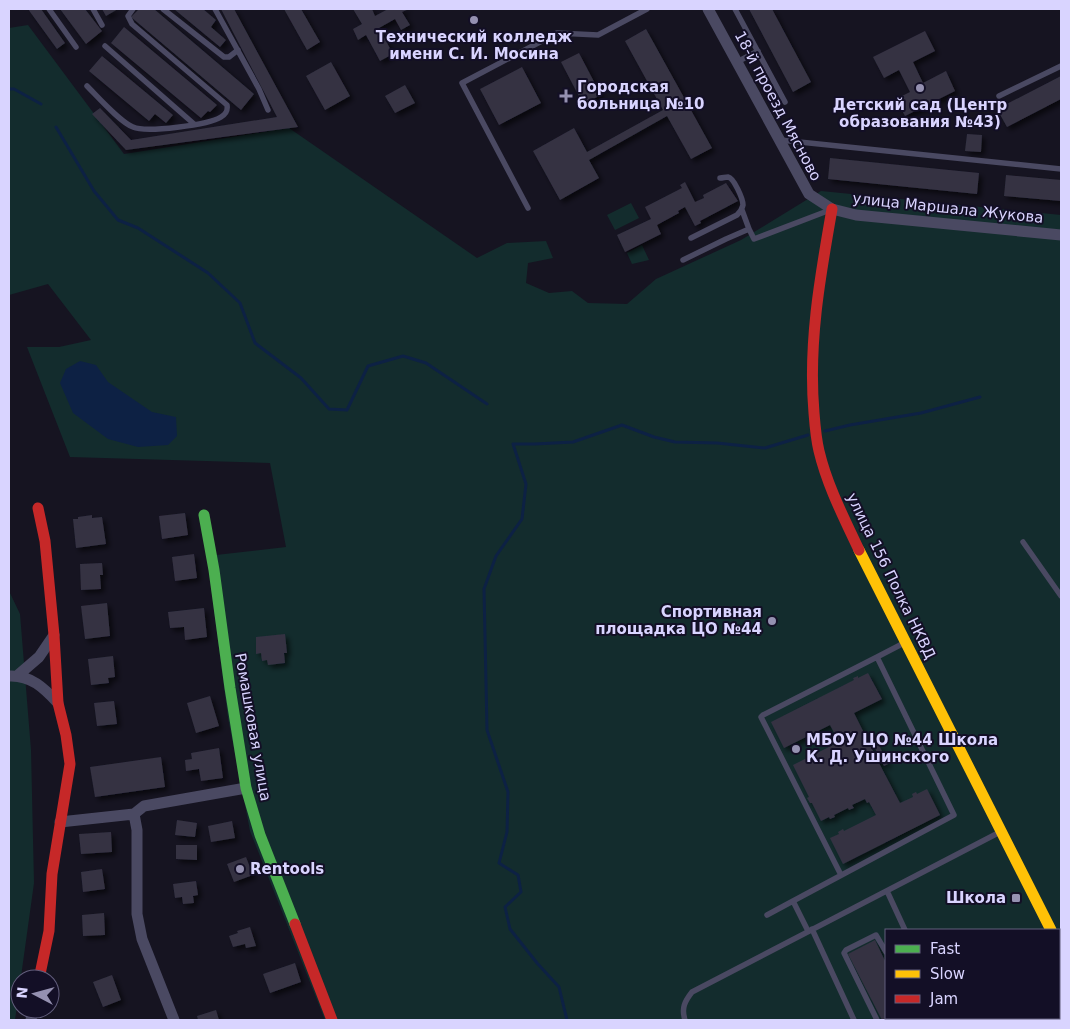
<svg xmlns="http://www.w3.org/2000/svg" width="1070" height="1029" viewBox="0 0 1070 1029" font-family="'DejaVu Sans',sans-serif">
	<defs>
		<filter id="shadow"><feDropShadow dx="3.5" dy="3.5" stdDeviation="2.5" flood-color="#0009"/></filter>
	</defs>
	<rect width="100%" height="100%" fill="#161421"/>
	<path fill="#132c2d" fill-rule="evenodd" d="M28,25L124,154L289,128L477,258L507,243L546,241L553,258L528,263L526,283L549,293L572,291L588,303L627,304L656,279L741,240L821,191L1061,215V1020H325L250,831L228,718L207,556L286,547L270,463L70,457L27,347H59L91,340L48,284L9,295V28ZM886,930H1059V1018H886Z
		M631,203L639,218L615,230L607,215Z
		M642,245L649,260L632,264L627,253Z
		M9,591L20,614L31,750L34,883L15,1020H9Z"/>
	<path fill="#0d2144" d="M80,361L96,365L108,382L152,412L176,417L177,436L168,445L138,447L108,439L73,413L60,383L66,369Z"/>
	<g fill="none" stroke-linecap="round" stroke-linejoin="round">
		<path stroke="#0d2144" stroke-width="3" d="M9,89H14L41,104
			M56,127L94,191L118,220L138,228L208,273L240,303L255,343L301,378L329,409L347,410L368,366L403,356L426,363L487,404
			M825,431L850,425L921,413L980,397
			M567,1020L559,987L537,963L510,929L505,907L521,892L518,875L499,863L507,832L508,792L487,730L484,589L496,556L522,519L526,484L513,444H535L573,442L622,425L654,437L675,442L717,443L765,448L808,435"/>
	</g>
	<path fill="#343243" filter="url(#shadow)" d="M28,9H41L65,43L57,49Z
		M60,9H85L102,31L86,44Z
		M102,9H118L106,16Z
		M139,9H154L254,94L241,110L131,17Z
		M174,9H203L216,20L211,27L226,40L220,47Z
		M221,9H234L298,127L126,150L92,114L100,108L131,140L277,117Z
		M284,9H301L320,42L307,50Z
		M353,9H372L375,16L388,9H409L402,12L410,25L401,30L395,19L379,28L393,54L380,61L366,35L358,40L353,29L362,24Z
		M749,9H772L811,82L793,92Z
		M124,27L217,105L210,112L208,111L201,118L111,43Z
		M646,29L712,148L691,159L667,116L589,160L599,178L560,200L533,151L574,128L587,152L663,110L625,41Z
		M925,31L935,51L913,62L923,83L946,71L955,91L905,116L896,99L910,92L899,70L884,78L873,57Z
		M579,53L601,95L583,104L561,62Z
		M102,56L173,115L166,123L155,114L149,121L89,71Z
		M331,62L350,96L325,110L306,76Z
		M522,67L541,103L499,125L480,89Z
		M1061,76V99L1007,127L997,109Z
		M405,85L415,103L395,113L385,96Z
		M967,134L982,135L981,152L965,151Z
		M830,158L979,173L977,194L828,179Z
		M1006,175L1061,180V201L1004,196Z
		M685,182L695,202L704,198L703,195L726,183L738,201L700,221L701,223L695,226L685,207L678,211L679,213L657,225L661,234L625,252L617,235L651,219L645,207L682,188L680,185Z
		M185,513L188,535L162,539L159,516Z
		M92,515V518L102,517L106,544L76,548L73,519H78V517Z
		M194,554L197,578L175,581L172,557Z
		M102,563L103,575H100L101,589L81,590L80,564Z
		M107,603L110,636L85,639L81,606Z
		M204,608L207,637L185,640L184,627L170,628L168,612Z
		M285,634L287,653H284L285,663L268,665L267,660L262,661L261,653L256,654V637Z
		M113,656L115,677L108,678L109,683L91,685L88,659Z
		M868,673L882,699L854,713L874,753L877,752L874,747L879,745L888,764L884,766L882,762L879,763L900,803L913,797L912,794L916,792L917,794L927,789L940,815L843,864L830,838L839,834L838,832L843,829L844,831L876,815L869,802L867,803L865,799L852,805L854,808L849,810L848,808L834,815L835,817L830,819L829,817L821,821L812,803H810L807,798L809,797L793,765L839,742L830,725L784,748L771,722L854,680L853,678L858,676V678Z
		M210,696L219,726L196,733L187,703Z
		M114,701L117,724L97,726L94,703Z
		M219,748L223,778L201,781L199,769L186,771L185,760L192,759L191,753Z
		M161,757L165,787L95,797L90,767Z
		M177,820L197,823L195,837L175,835Z
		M232,821L235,838L211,842L208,826Z
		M111,832L112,852L81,854L79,834Z
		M176,845H197V860L176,859Z
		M246,857L253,875L234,882L227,864Z
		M102,869L105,889L83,892L81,872Z
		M196,881L198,895L193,896L194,903L183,904L182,897L175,898L173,884Z
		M104,913L105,935L83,936L82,915Z
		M250,927L256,946L246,948L245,944L233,947L229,936L238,933L237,931Z
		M875,940L886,963V1018H935L930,1020H882L848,954Z
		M295,963L301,982L270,993L263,974Z
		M112,975L121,1000L103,1007L93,982Z
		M216,1010L219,1020H198L197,1016Z"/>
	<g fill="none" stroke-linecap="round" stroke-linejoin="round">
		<path stroke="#4a4962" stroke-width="5.5" d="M49,9L76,47
			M93,9L102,25
			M163,9L224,57H229L238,50
			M215,9L259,89L268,110
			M735,9L785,102
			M105,46L194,124
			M737,62L758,51
			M87,86C98,97 120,122 133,127C146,133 209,125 221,117C226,114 228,111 227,105L132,24L128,16L133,9
			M999,96L1061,66
			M780,140L1061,169
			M528,208L462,83L557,33L598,35L647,9
			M742,210L749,229
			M691,238L737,215C740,212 742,210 743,205C743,199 734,178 728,177C725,177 723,178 720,178
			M683,260L726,239L749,229L754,239L830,210
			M1023,542L1061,596
			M841,875L761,717L763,715L877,657
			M887,891L905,930
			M767,915L793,901
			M812,929L854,1020
			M808,931L793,901L954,815L877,657L904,643
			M950,1018V1020
			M685,1020C681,1008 685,1001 692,992L1000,832
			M877,1020L844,953L846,950L876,935L886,952"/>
		<path stroke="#4a4962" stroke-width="11" d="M708,9L809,194L832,209L856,215L1061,235
			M9,676C31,675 44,688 58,703
			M17,676L39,657L54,635
			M134,814L137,830V914L142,939L174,1020
			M60,822L134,814L144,806L246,788
			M1059,945L1061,950
			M31,1020L33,1009"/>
		<path stroke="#4caf50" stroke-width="11" d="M204,515L214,570L230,688L246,788L260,835L295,924"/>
		<path stroke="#ffc107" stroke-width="11" d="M859,550L1051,930"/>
		<path stroke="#c62828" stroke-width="11" d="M832,209C820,277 808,344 814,413C815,426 816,439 819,451C827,485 844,518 859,550
			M38,508L45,541L54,635L58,703L66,735L70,764L52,874L49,931L39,979
			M295,924L332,1020"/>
	</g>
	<g fill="#9591b1" stroke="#130f26" stroke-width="2">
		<circle cx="474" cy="20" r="5"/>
		<circle cx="920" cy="88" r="5"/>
		<path d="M563.5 88.5h5v5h5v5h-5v5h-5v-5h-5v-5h5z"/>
		<circle cx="772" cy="621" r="5"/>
		<circle cx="796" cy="749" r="5"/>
		<circle cx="240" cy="869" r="5"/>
		<rect x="1011" y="893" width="10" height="10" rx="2.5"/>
	</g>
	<g text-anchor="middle" stroke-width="4" stroke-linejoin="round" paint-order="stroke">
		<g font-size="15" font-weight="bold" fill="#d9d4ff" stroke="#130f26" text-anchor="start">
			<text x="474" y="42" text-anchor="middle">Технический колледж<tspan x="474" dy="17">имени С. И. Мосина</tspan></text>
			<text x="577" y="92">Городская<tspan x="577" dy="17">больница №10</tspan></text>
			<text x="920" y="110" text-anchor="middle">Детский сад (Центр<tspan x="920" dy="17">образования №43)</tspan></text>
			<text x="762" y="617" text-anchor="end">Спортивная<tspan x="762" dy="17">площадка ЦО №44</tspan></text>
			<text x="806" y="745">МБОУ ЦО №44 Школа<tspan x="806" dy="17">К. Д. Ушинского</tspan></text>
			<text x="250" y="874">Rentools</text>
			<text x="1006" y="903" text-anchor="end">Школа</text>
		</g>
		<g font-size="15" fill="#d9d4ff" stroke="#130f26">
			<text transform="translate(778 106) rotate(62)" y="5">18-й проезд Мясново</text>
			<text transform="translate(948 208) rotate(6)" y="5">улица Маршала Жукова</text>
			<text transform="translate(891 576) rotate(64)" y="5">улица 156 Полка НКВД</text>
			<text transform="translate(253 727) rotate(80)" y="5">Ромашковая улица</text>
		</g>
	</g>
	<rect width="1070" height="1029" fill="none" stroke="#d9d4ff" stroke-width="20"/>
	<rect x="885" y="929" width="175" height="90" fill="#130f26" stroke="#625e7d"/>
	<rect x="895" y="945" width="25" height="8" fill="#4caf50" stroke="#625e7d"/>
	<text x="930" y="954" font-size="15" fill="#d9d4ff">Fast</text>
	<rect x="895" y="970" width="25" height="8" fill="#ffc107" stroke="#625e7d"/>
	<text x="930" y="979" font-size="15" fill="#d9d4ff">Slow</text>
	<rect x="895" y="995" width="25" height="8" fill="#c62828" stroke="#625e7d"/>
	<text x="930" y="1004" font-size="15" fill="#d9d4ff">Jam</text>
	<g transform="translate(35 994) rotate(276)"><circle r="24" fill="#130f26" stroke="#625e7d"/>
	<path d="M0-4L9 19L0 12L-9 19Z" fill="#9591b1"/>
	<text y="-8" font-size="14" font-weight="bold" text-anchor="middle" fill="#d9d4ff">N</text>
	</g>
</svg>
